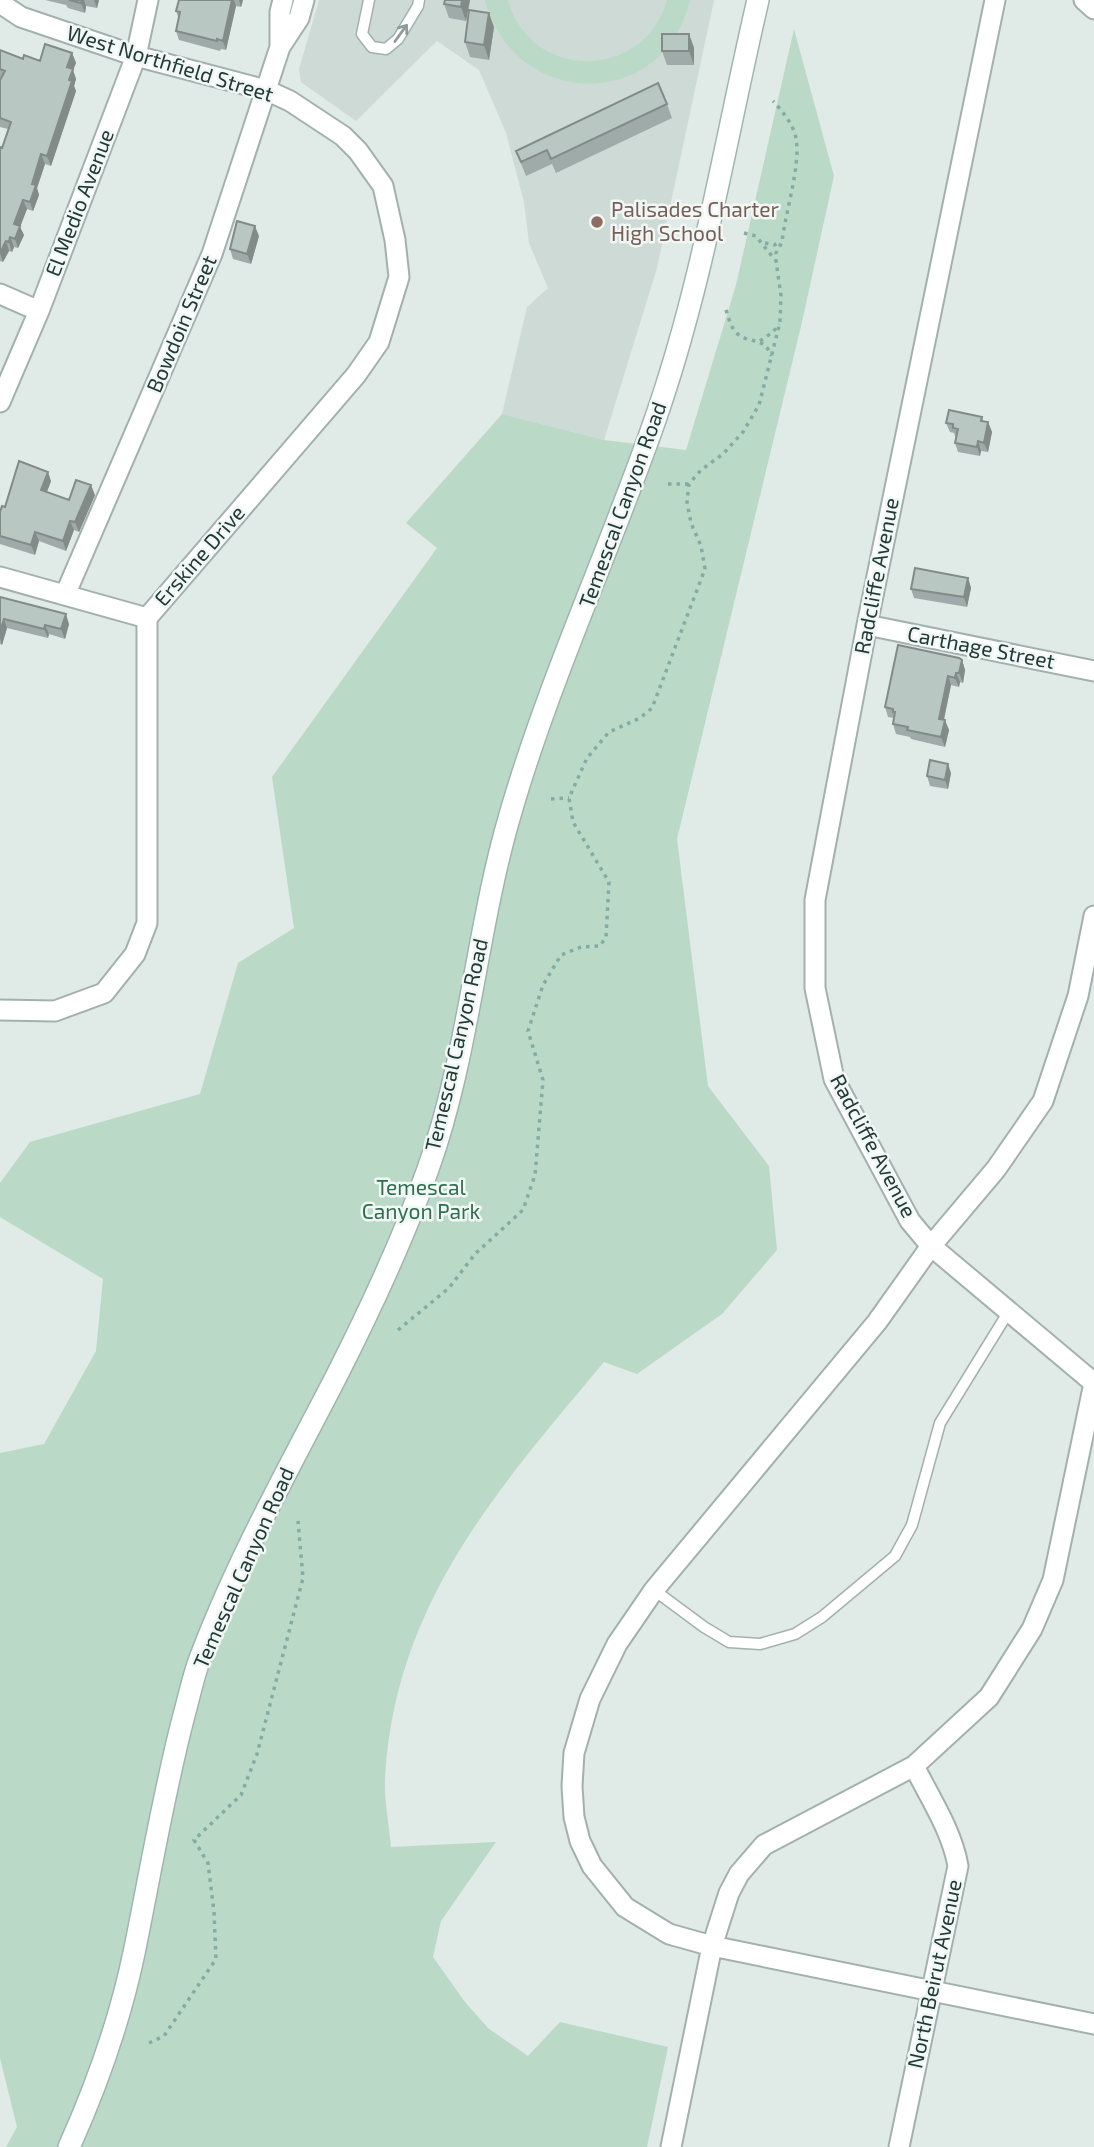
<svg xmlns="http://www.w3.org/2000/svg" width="1094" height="2147" viewBox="0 0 1094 2147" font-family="'Exo 2',sans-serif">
	<rect width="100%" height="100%" fill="#e0eae7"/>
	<path fill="#cedad6" d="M319,0H714L657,268L604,440L502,414L527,307L548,288L529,243L524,202L506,133L479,70L437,41L356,121L301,82L299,69Z"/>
	<path fill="#badac7" d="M485,0H508C530,82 645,81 667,0H690C664,113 514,110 485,0Z
		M794,29L834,176L802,322L677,839L708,1086L769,1166L777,1250L722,1314L637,1374L604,1362C498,1489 395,1603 385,1778C384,1800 389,1824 391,1847L496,1842L441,1921L433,1957L465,2002L488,2028L528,2056L560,2022L668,2047L647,2147H6L17,2127L0,2058V1453L44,1444L96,1351L103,1279L0,1217V1183L30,1142L200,1094L238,963L294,928L272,777L437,548L406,523L502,414L604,440L686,450L736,285Z"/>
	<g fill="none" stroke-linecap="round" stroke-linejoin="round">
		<defs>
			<path id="lane" d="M369,0L362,34L372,47L386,49L398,39L418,6L419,0
				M654,1590L704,1627L729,1642L760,1644L795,1634L822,1617L895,1556L912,1525L940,1423L1009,1311"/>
			<path id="street" d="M995,0L867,625L815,900V988L834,1079L910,1221L931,1246L1094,1383
				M1084,0L1094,9
				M0,3L21,17L136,56L266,90L290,101L343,136L358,151L383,186L395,240L399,277L379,342L356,375L147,618V923L135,954L104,993L55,1011L0,1010
				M280,46V12L283,0
				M0,294L39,311
				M0,402L39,311L136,56L148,0
				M0,577L147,618
				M65,595L212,254L280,47L299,18L304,0
				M867,625L1094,671
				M1094,916L1078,996L1043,1101L996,1169L931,1246L877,1322L654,1590L617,1644L590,1699L574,1753L572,1786L574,1817L580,1841L592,1866L625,1907L669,1934L712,1946L1094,2024
				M671,2147L712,1946L729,1893L739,1874L764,1845L914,1766L989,1697L1032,1629L1053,1580L1094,1383
				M899,2147L958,1866C952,1831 930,1798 914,1766"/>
			<path id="secondary" d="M69,2147C97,2085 120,2020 134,1953C150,1875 163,1796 183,1719C188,1701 192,1682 198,1664C235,1564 287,1472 336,1377C370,1310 403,1240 428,1169C469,1055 476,931 510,815C549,680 609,552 655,420C703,283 725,141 758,0"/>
		</defs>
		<use href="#lane" stroke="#a3b1ae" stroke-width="13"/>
		<use href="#street" stroke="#a3b1ae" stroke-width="23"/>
		<use href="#secondary" stroke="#a0b5b0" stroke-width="24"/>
		<path stroke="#82aca4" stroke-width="3.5" stroke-dasharray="3.5 5" stroke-linecap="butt" d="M744,233L756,236L775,260
			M765,243L774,245L781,242
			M726,310C729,319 731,329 739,335C752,344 765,337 771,356
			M760,341L773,332L779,324
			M668,484H689
			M551,799L569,798
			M398,1330L449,1288L475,1254L523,1210L535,1175L543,1080L528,1031L543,985L561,955L581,947L600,946L606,937L609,882L573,822L569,798L587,758L609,732L640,718L652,708L705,569L701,546L691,523L687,502L689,484L701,470L723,454L743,432L759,405L780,322L781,296L776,261V253L782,242C785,213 801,166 796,138C793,124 783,112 773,101
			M149,2043L164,2036L216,1959L214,1912L208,1863L194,1840L241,1795L257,1754L303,1578L298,1521"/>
		<use href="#lane" stroke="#fff" stroke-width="10"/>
		<use href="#street" stroke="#fff" stroke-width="19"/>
		<use href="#secondary" stroke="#fff" stroke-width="21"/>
	</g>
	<path fill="#9faba8" d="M45,0H99L97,8L86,6L85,13L68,8L66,5Z
		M179,0H243L241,7L236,6L226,50L221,49L220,51L179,40L176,31L179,19L176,11Z
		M445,0H470L466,21L449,18L444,4Z
		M494,27L489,60L470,57L465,42Z
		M689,34L694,48V65H667L662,51Z
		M0,50L23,59L40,61L72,53L76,63L73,70L76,79L74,86L76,91L51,166L45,164L37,188L39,195L33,211L27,209L20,227L24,235L18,248L14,247L12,252L9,251L3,262L0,261V147L2,148L8,129L0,127V80L1,78L0,77Z
		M667,104L672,118L556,173L552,164L526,176L516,151Z
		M259,236L251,264L233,259L230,249Z
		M982,417L983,421L988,422L992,432L988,452L981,451L980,456L958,452L955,443L956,438L954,433L950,432L946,423Z
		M51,481L47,492L69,500L95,495L79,532L74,530L66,551L39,541L35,555L0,544V512L5,507Z
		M968,578L971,588L967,607L914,598L911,589Z
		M0,597L69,624L65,639L49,634L48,638L7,628L2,645L0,644Z
		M962,660L965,670L963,683L960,682L959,687L951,685L944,720L949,730L945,747L911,739L910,737L896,734L893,724L894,718L888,717L885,707Z
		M951,773L948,789L930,786L927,776Z"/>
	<path fill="#828b88" d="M82,0H84L86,6L85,13L81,3Z
		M94,0H99L97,8Z
		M232,0H234L236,6L226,50L223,41Z
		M239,0H243L241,7Z
		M462,0H470L466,21L461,7Z
		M489,13L494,27L489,60L484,45Z
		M689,34L694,48V65L689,51Z
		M72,53L76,63L73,70L76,79L74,86L76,91L51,166L47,156L69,80L67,67Z
		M41,154L45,164L37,188L39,195L33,211L30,202L32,184Z
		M23,200L27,209L20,227L24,235L18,248L15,239L14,224Z
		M255,226L259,236L251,264L247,254Z
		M10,237L14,247L12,252L9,242Z
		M6,241L9,251L3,262L0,253Z
		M988,422L992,432L988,452L984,443Z
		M978,441L981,451L980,456L977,447Z
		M48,472L51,481L44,499L41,490Z
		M91,485L95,495L79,532L75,522Z
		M70,521L74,530L66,551L63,541Z
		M35,532L39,541L35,555L31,545Z
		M968,578L971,588L967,607L964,597Z
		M66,614L69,624L65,639L61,629Z
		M4,619L7,628L2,645L0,638V632Z
		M45,625L49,634L48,638L44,629Z
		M962,660L965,670L963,683L959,673Z
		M956,673L960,682L959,687L955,678Z
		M948,676L951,685L942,728L939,719Z
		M945,720L949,730L945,747L941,737Z
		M948,764L951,773L948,789L945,780Z"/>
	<path fill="#b9c7c3" stroke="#828b88" stroke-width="2" d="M69,0H82L81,3Z
		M179,0H232L223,41L217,39V41L176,31L180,12L176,11Z
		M445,0H462L461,7L444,4Z
		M469,10L489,13L484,45L465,42Z
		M662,34H689V51H662Z
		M45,44L72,53L67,67L73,69L69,80L72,81L47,156L41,154L32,184L36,185L30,202L23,200L14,224L20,226L15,239L10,237L9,242L6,241L0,253V147L2,148L11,122L0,118V80L5,71L0,69V50L23,59L24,55L40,61Z
		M658,83L667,104L551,159L547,150L521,162L516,151Z
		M237,221L255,226L247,254L230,249Z
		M949,410L982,417L981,421L988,422L984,443L978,441L977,447L955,443L958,429L953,428V424L946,423Z
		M19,461L48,472L41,490L69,500L76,480L91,485L75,522L70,521L63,541L35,532L31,545L0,536V512L2,506L5,507Z
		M915,568L968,578L964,597L911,589Z
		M0,597L66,614L61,629L45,625L44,629L4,619L0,632Z
		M898,645L959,658L962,660L959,673H956L955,678L948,676L939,719L945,720L941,737L907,730L908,727L893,724L895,712H893V709L885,707Z
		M930,760L948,764L945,780L927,776Z"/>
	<defs><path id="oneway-shaft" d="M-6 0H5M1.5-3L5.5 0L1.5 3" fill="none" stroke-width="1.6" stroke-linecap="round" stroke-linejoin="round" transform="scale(1.75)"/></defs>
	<use stroke="#909c9a" href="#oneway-shaft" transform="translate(401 33) rotate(-54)"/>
	<circle fill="#8d6e63" stroke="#f0f7f4" stroke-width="2.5" cx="597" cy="222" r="7"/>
	<g text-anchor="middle" stroke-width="5" stroke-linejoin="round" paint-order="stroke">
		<g font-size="21" fill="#223936" stroke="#f0f7f4">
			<text transform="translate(170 64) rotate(17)" y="7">West Northfield Street</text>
			<text transform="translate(80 203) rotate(-69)" y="7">El Medio Avenue</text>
			<text transform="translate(182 324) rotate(-67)" y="7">Bowdoin Street</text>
			<text transform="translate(623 505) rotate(-70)" y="7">Temescal Canyon Road</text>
			<text transform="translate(200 556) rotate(-49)" y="7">Erskine Drive</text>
			<text transform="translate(877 576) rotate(-79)" y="7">Radcliffe Avenue</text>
			<text transform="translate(981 648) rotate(11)" y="7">Carthage Street</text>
			<text transform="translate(457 1045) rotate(-77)" y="7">Temescal Canyon Road</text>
			<text transform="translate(873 1146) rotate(62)" y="7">Radcliffe Avenue</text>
			<text transform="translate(244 1568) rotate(-66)" y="7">Temescal Canyon Road</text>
			<text transform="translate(935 1974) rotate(-78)" y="7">North Beirut Avenue</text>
		</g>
		<g font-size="21" fill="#785e54" stroke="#f0f7f4" text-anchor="start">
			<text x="611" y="217">Palisades Charter<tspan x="611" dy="24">High School</tspan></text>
		</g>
		<g font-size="21" fill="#2f6e4f" stroke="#f0f7f4">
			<text x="421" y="1195">Temescal<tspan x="421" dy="24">Canyon Park</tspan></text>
		</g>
	</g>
</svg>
